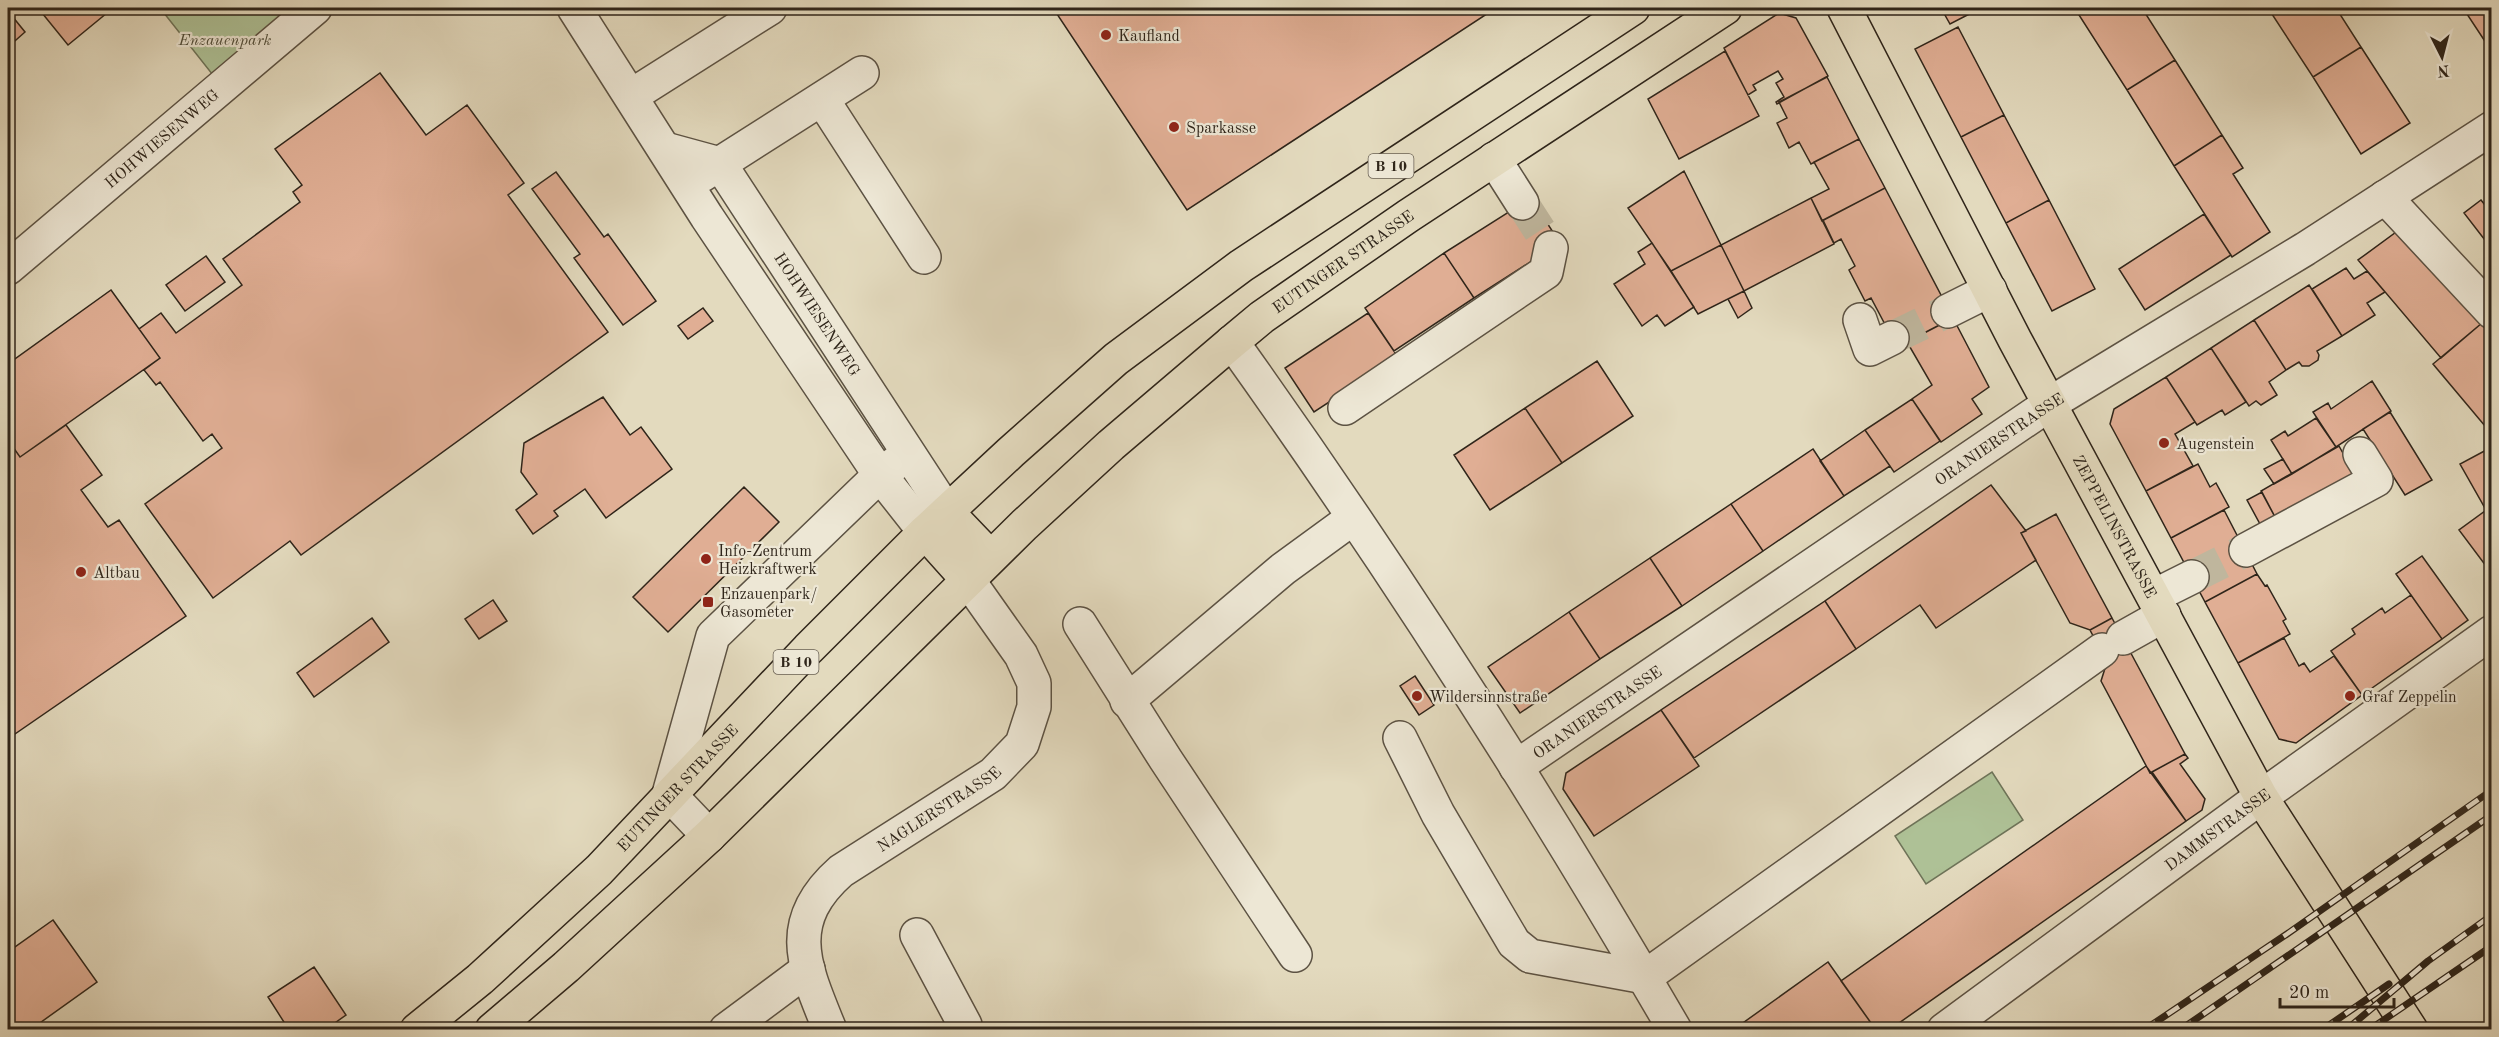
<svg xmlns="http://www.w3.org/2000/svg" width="2499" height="1037" viewBox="0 0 2499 1037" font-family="'Old Standard TT',serif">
	<rect width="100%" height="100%" fill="#e3dabe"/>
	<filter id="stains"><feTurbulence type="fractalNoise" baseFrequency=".00333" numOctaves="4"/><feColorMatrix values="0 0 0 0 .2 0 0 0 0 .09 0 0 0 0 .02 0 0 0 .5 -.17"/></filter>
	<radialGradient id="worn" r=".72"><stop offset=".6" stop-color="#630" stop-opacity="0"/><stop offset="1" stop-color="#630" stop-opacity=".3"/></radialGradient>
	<path fill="#aec196" stroke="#6e7358" stroke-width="1.5" d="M160,8H314L220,84Z
		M1992,772L2023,820L1926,884L1895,836Z"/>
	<path fill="#e0ae94" stroke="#2f251a" stroke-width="1.5" d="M38,8H113L68,45Z
		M1053,8H1496L1187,210Z
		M1941,8H1981L1950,24Z
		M2091,8H2142L2175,60L2127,90L2079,15Z
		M2268,8H2336L2361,47L2313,77Z
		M2463,8H2492V52Z
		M8,11L25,32L8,47Z
		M1779,13L1796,18L1828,76L1777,104L1776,102L1784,97L1776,83L1783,79L1778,71L1753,85L1756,90L1748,95L1724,48Z
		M1958,27L2004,115L1961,137L1915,49Z
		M2361,47L2410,123L2361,154L2313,77Z
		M1725,51L1759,116L1679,159L1648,99Z
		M2175,60L2222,135L2174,166L2127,90Z
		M380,73L426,135L467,105L524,183L508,195L608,332L301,555L290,541L213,598L145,504L222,448L212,434L203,441L160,382L156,385L144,370L160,358L139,329L161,313L176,333L242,285L223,259L300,202L293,192L302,185L275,149Z
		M1827,77L1859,139L1811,164L1799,142L1789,148L1777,123L1787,118L1779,102Z
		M2004,115L2049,200L2006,223L1961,137Z
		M2222,135L2243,168L2233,174L2270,232L2232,257L2174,166Z
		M1859,139L1885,188L1822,221L1811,198L1829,189L1814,162Z
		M1684,171L1721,245L1671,271L1628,208Z
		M556,172L604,237L608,234L656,301L623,325L574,258L580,254L532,189Z
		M1885,188L1953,318L1897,347L1871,298L1865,301L1849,270L1855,266L1841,239L1834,243L1823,220Z
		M1531,198L1560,243L1474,298L1444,253Z
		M1811,198L1834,244L1744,291L1721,245Z
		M2049,200L2095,289L2052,311L2006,223Z
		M2481,200L2492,214V242L2488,244L2464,213Z
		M2204,214L2231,255L2145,310L2119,269Z
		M2403,227L2482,323L2441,358L2358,260Z
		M1652,243L1694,307L1665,326L1657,315L1642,326L1614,284L1645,264L1638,252Z
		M1721,245L1744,291L1698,314L1671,271Z
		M1444,253L1474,298L1394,351L1365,308Z
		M206,256L225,282L185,311L166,285Z
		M2346,268L2354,279L2367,271L2385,292L2367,303L2375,315L2342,336L2312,289Z
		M2309,285L2342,336L2317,351L2319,355L2318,360L2309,366H2302L2299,362L2286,370L2254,320Z
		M111,290L160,358L20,457L8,440V364Z
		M1744,291L1752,308L1738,318L1728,299Z
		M703,308L713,321L688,339L678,326Z
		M1368,313L1398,357L1314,412L1285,368Z
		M1953,318L1989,387L1972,399L1982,414L1941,442L1912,399L1932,385L1907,342Z
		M2254,320L2286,370L2269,382L2277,395L2261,405L2256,401L2249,406L2211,348Z
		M2482,323L2492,334V421L2485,426L2433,364Z
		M2211,348L2246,402L2225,415L2222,410L2197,425L2166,377Z
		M1597,361L1633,416L1562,463L1525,408Z
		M2166,377L2195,422L2175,434L2193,466L2146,491L2110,424L2114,409Z
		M2372,381L2391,411L2336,447L2313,412L2328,403L2331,409Z
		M603,397L630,435L641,427L672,469L606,518L585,489L554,511L558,516L533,534L516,510L537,494L521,472L524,443Z
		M1912,399L1940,441L1894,472L1865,430Z
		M1525,408L1562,463L1490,510L1454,455Z
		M2390,412L2432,480L2405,495L2363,429Z
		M2316,418L2336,447L2292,474L2271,440L2285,431L2288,436Z
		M66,425L102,475L81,490L108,527L119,520L186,616L12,736L8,730V440L20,457Z
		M1865,430L1890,466L1844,496L1820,461Z
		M2339,446L2355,475L2275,517L2261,491Z
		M2490,448L2492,450L2490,517L2460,464Z
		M1813,449L1844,496L1763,551L1731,504Z
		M2283,459L2292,474L2274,484L2264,469Z
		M2198,464L2210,487L2216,483L2229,507L2171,538L2146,491Z
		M1991,485L2026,531L2021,533L2036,560L1936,628L1920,605L1856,649L1825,601Z
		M744,487L779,522L668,632L633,597Z
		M2262,492L2275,517L2260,524L2247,500Z
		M1731,504L1763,551L1682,606L1650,558Z
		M2224,510L2257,574L2205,602L2171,538Z
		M2485,511L2492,519V574L2459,530Z
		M2056,514L2112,618L2090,630L2070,623L2021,533Z
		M2422,556L2468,620L2442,639L2396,574Z
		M1650,558L1682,606L1600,659L1569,612Z
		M2257,574L2265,586L2267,585L2286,619L2283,621L2290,634L2238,663L2205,602Z
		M2411,595L2442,639L2362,695L2331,651L2355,634L2352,629L2382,608L2385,613Z
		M493,600L507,621L479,639L465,619Z
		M1825,601L1856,649L1694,758L1661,710Z
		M1569,612L1600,659L1520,713L1488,667Z
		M372,618L389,642L314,697L297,673Z
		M2112,618L2185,754L2150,773L2101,681L2107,662L2090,630Z
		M2284,638L2299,666L2304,663L2310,672L2334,656L2362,695L2296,743L2279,739L2238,663Z
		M1415,676L1434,705L1419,715L1400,686Z
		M1661,710L1699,766L1594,836L1563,789L1566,773Z
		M2185,754L2188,758L2180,764L2205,799L2202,810L2186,821L2152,772Z
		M2146,766L2186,821L1889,1030H1876L1841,981Z
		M53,920L97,982L30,1030H8V952Z
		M1828,962L1876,1030H1733Z
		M314,967L346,1015L325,1030H289L268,997Z"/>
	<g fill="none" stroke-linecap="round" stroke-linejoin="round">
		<path stroke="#bfb69d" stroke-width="33" stroke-dasharray="33 16" stroke-linecap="butt" d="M1522,203L1551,248
			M1892,338L1948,311
			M2192,577L2246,550"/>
		<defs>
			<g id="minor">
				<path d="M574,8L707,217L880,475L925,532"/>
				<path d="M631,96L770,8"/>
				<path d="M822,99L924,257"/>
				<path id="s1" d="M665,149L720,164L947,512"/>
				<path d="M1494,159L1522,203"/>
				<path d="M702,175L862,73"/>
				<path d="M2385,197L2492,312"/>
				<path id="s2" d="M8,268L315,8"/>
				<path d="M1948,311L1990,290"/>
				<path d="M1860,320L1870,349L1892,338"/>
				<path d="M1232,342C1390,563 1538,794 1675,1030"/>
				<path d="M1345,408L1546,272L1551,248"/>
				<path d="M2246,550L2376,480L2360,454"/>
				<path d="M2154,596L2192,577"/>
				<path d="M1080,624L1166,760L1295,955"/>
				<path d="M2123,638L2164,615"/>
				<path d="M1127,701L1283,569L1353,518"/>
				<path d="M1400,738L1438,814L1514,943L1530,956L1645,977L2102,650"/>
				<path id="s3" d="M1516,767L2051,403L2305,249L2492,128"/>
				<path d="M709,836L669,794L713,636L880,475L908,454"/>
				<path d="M917,935L965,1025"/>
				<path d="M726,1030L808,969"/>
				<path id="s4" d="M830,1030C805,968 782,923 841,871L993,774L1022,744L1034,707V683L1021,655L968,580"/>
				<path id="s5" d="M1944,1030L2261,797L2492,632"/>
			</g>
			<g id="major">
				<path id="s6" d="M1844,8L2015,340L2261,797L2411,1030"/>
				<path d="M947,512L990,557"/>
				<path d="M925,532L968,580"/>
				<path id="s7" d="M417,1030L480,979L599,870L808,649L925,532L1011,452L1116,359L1241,266L1633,8"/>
				<path id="s8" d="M492,1030L566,967L709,836L1024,525L1111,445L1232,342L1262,317L1408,216L1725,8"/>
			</g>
		</defs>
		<use href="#minor" stroke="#5c5243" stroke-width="36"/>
		<use href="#major" stroke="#2f251a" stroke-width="36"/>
		<use href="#minor" stroke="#ede7d5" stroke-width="33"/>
		<use href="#major" stroke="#e3dabe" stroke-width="33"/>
		<defs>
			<path id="rail" d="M2144,1030L2287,934L2492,790
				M2180,1030L2492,815
				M2322,1030L2389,984
				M2346,1030L2428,961L2492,915
				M2369,1030L2492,946"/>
		</defs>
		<use href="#rail" stroke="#2f251a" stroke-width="7"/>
		<use href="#rail" stroke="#ede7d5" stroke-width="4.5" stroke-dasharray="14" stroke-linecap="butt"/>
	</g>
	<g fill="#8f2418" stroke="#ede7d5" stroke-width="2">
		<circle cx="1106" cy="35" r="6"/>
		<circle cx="1174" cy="127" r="6"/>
		<circle cx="2164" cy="443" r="6"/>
		<circle cx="706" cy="559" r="6"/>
		<circle cx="81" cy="572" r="6"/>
		<rect x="702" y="596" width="12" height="12" rx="3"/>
		<circle cx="1417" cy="696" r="6"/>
		<circle cx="2350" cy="696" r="6"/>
	</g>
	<g text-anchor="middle" stroke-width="4.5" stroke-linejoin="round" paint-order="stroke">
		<g fill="#ede7d5" stroke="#685f52" stroke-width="1.5">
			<rect x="1368.5" y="154" width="45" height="24" rx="4.5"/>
			<rect x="773.5" y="650" width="45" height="24" rx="4.5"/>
		</g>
		<g font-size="15" font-weight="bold" fill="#2f251a">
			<text x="1391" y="171">B 10</text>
			<text x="796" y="667">B 10</text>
		</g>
		<g font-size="16" fill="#2f251a" stroke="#ede7d5" text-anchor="start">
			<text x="1118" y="41">Kaufland</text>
			<text x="1186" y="133">Sparkasse</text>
			<text x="2176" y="449">Augenstein</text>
			<text x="718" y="556">Info-Zentrum<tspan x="718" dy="18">Heizkraftwerk</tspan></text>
			<text x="93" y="578">Altbau</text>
			<text x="720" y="599">Enzauenpark/<tspan x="720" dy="18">Gasometer</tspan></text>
			<text x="1429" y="702">Wildersinnstraße</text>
			<text x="2362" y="702">Graf Zeppelin</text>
		</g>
		<g font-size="16" font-style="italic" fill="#4f4c39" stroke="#ede7d5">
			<text x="225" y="45">Enzauenpark</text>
		</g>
		<g font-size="16" fill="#2f251a" stroke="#ede7d5">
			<text dy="6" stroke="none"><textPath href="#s2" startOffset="201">HOHWIESENWEG</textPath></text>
			<text dy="6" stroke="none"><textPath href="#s8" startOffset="1148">EUTINGER STRASSE</textPath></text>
			<text dy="6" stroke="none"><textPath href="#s1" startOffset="236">HOHWIESENWEG</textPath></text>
			<text dy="6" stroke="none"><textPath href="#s3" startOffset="584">ORANIERSTRASSE</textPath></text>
			<text dy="6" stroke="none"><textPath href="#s6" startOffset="585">ZEPPELINSTRASSE</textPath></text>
			<text dy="6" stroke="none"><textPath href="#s3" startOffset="98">ORANIERSTRASSE</textPath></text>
			<text dy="6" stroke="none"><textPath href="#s7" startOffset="356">EUTINGER STRASSE</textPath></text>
			<text dy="6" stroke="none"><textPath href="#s4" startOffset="291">NAGLERSTRASSE</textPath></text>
			<text dy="6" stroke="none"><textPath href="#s5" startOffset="339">DAMMSTRASSE</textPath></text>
		</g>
	</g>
	<rect width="2499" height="1037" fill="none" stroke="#e3dabe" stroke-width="30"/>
	<rect x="9" y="9" width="2481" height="1019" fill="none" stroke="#2f251a" stroke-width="3"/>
	<rect x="15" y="15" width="2469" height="1007" fill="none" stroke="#2f251a" stroke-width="1.5"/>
	<g transform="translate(2442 57) rotate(174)" stroke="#ede7d5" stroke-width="4.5" paint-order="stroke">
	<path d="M0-4.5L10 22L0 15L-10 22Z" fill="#2f251a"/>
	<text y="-9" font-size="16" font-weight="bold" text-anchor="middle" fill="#2f251a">N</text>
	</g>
	<path d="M2280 998v9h114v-9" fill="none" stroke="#2f251a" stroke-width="3"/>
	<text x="2289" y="998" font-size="18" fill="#2f251a" stroke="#ede7d5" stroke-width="4.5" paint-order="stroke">20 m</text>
	<rect width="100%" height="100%" filter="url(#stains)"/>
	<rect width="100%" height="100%" fill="url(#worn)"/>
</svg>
